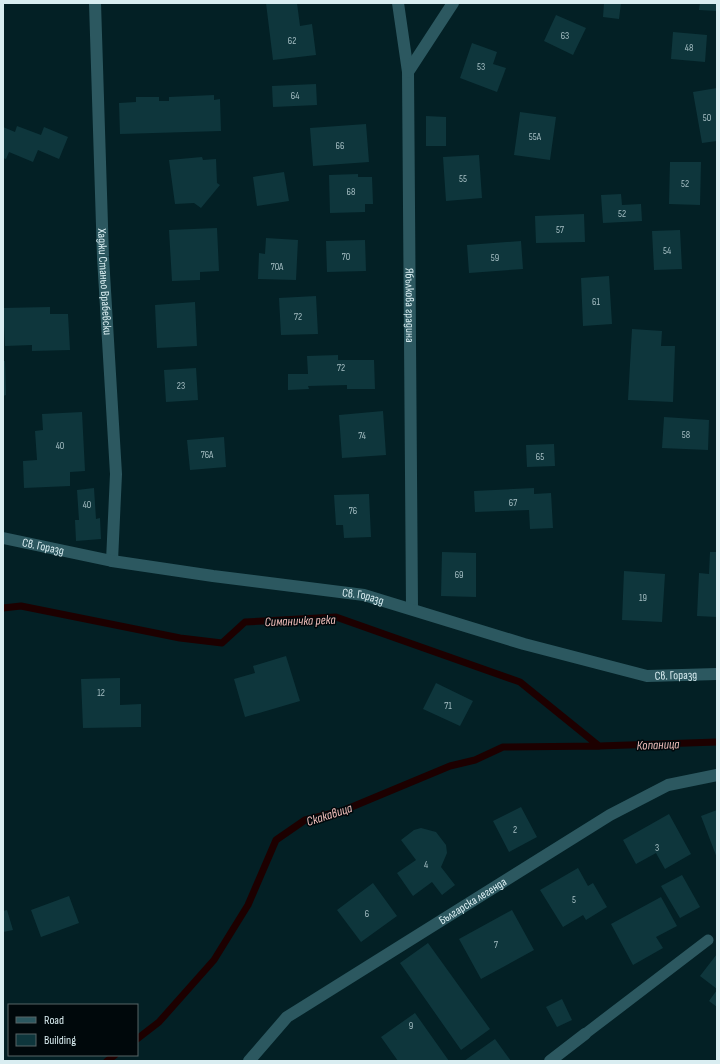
<svg xmlns="http://www.w3.org/2000/svg" width="720" height="1064" viewBox="0 0 720 1064" font-family="'Sofia Sans Condensed',sans-serif">
	<rect width="100%" height="100%" fill="#032025"/>
	<g fill="none" stroke-linecap="round" stroke-linejoin="round">
		<path stroke="#1d0000" stroke-width="7" d="M3,608L21,606L180,638L222,643L245,622L336,617L520,682L599,746
			M137,1039L159,1022L214,960L248,905L276,840L305,820L342,811L450,766L475,760L503,747L599,746L717,742
			M107,1061L115,1055"/>
	</g>
	<path fill="#0e363c" d="M266,3H297L300,26L312,24L316,55L273,60Z
		M604,3H621L619,19L603,17Z
		M700,3H717V11L699,10Z
		M556,15L586,28L573,55L544,41Z
		M673,32L707,35L705,62L671,59Z
		M472,43L497,52L493,64L506,68L497,92L460,78Z
		M316,84L317,105L273,107L272,86Z
		M717,88V141L702,143L693,92Z
		M214,95V100L220,99L221,131L120,134L119,103L136,102V97H159V101H169V97Z
		M520,112L556,117L550,160L514,155Z
		M426,116L446,117V146H426Z
		M366,124L369,162L313,166L310,128Z
		M17,126L41,135L44,127L68,137L59,159L38,150L33,162L9,152L6,159L3,158V127L15,132Z
		M479,155L482,198L446,201L443,157Z
		M202,157L203,160L216,159L217,183L220,185L201,208L194,203L175,204L169,160Z
		M670,162H701L700,205L669,204Z
		M284,172L289,201L257,206L253,177Z
		M358,174V177H372L373,204H365V212L330,213L329,175Z
		M621,194L622,205L641,204L642,221L603,223L601,195Z
		M584,214L585,242L536,243L535,216Z
		M217,228L219,271L200,272V280L172,281L169,230Z
		M680,230L682,269L654,270L652,231Z
		M266,238L298,240L296,280L258,279L259,253L265,254Z
		M365,240L366,271L327,272L326,241Z
		M521,241L523,269L469,273L467,245Z
		M609,276L612,324L583,326L581,278Z
		M316,296L318,334L281,335L279,298Z
		M195,302L197,346L157,348L155,305Z
		M50,307V314H68L70,350L32,351V345L5,346L3,308Z
		M632,329L662,331L661,346H675L673,402L628,400Z
		M338,355V360H374L375,389H347V385L308,386L309,389L288,390V374H308L307,356Z
		M3,361H5L6,395L3,396Z
		M196,368L198,400L166,402L164,370Z
		M383,411L386,455L342,458L339,415Z
		M82,412L85,471L70,472V486L24,488L23,461L37,460L35,431L43,430L42,414Z
		M664,417L709,420L708,450L662,448Z
		M224,437L226,467L190,470L187,440Z
		M554,444L555,466L527,467L526,445Z
		M94,488L96,519L100,518L101,539L76,541L75,520H79L77,490Z
		M534,488V494L551,493L553,528L530,529L529,510L475,512L474,491Z
		M369,494L371,537L344,538L343,525H336L334,495Z
		M442,552L476,553V597L441,596Z
		M710,552H717V617L697,616L699,573L709,574Z
		M624,571L665,574L662,622L622,620Z
		M286,656L300,701L245,717L234,679L255,673L253,666Z
		M120,678V705L141,704V727L83,728L81,679Z
		M436,683L473,701L460,726L423,709Z
		M521,807L537,837L509,852L493,821Z
		M717,810V858L701,816Z
		M669,814L691,854L665,869L656,853L636,864L623,840Z
		M421,828L436,832L446,845L447,853L441,867L455,885L442,895L432,882L413,896L397,873L416,860L401,840L414,830Z
		M578,868L588,886L593,883L607,907L586,920L583,915L563,927L540,890Z
		M682,875L700,907L680,918L661,886Z
		M373,883L397,916L361,942L337,910Z
		M69,896L79,923L41,937L31,910Z
		M661,897L677,926L656,937L663,948L633,965L611,924Z
		M7,910L13,930L3,932V911Z
		M512,910L534,950L481,979L459,939Z
		M428,943L490,1029L461,1050L400,963Z
		M717,954V989L700,976Z
		M717,990V1007L709,1001Z
		M562,999L572,1020L557,1027L546,1007Z
		M415,1013L449,1061H398L381,1037Z
		M495,1039L511,1061H464Z"/>
	<g fill="none" stroke-linecap="round" stroke-linejoin="round">
		<path stroke="#2c5860" stroke-width="11" d="M585,1034L708,940"/>
		<g stroke="#2c5860" stroke-width="12">
			<path id="s1" d="M95,3L103,257L116,474L112,561"/>
			<path id="s2" d="M398,3L408,72L412,608"/>
			<path d="M408,72L453,3"/>
			<path id="s3" d="M3,538L112,561L213,576L364,595L524,644L647,676L717,674"/>
			<path id="s4" d="M249,1061L287,1017L610,815L668,785L717,775"/>
			<path d="M550,1061L585,1034"/>
		</g>
	</g>
	<g text-anchor="middle" stroke-width="3" stroke-linejoin="round" paint-order="stroke">
		<g font-size="10" fill="#a6bfc4">
			<text x="565" y="39">63</text>
			<text x="292" y="44">62</text>
			<text x="689" y="51">48</text>
			<text x="481" y="70">53</text>
			<text x="295" y="99">64</text>
			<text x="707" y="121">50</text>
			<text x="535" y="140">55А</text>
			<text x="340" y="149">66</text>
			<text x="463" y="182">55</text>
			<text x="685" y="187">52</text>
			<text x="351" y="195">68</text>
			<text x="622" y="217">52</text>
			<text x="560" y="233">57</text>
			<text x="667" y="254">54</text>
			<text x="346" y="260">70</text>
			<text x="495" y="261">59</text>
			<text x="277" y="270">70А</text>
			<text x="596" y="305">61</text>
			<text x="298" y="320">72</text>
			<text x="341" y="371">72</text>
			<text x="181" y="389">23</text>
			<text x="686" y="438">58</text>
			<text x="362" y="439">74</text>
			<text x="60" y="449">40</text>
			<text x="207" y="458">76A</text>
			<text x="540" y="460">65</text>
			<text x="513" y="506">67</text>
			<text x="87" y="508">40</text>
			<text x="353" y="514">76</text>
			<text x="459" y="578">69</text>
			<text x="643" y="601">19</text>
			<text x="101" y="696">12</text>
			<text x="448" y="709">71</text>
			<text x="515" y="833">2</text>
			<text x="657" y="851">3</text>
			<text x="426" y="868">4</text>
			<text x="574" y="903">5</text>
			<text x="367" y="917">6</text>
			<text x="496" y="948">7</text>
			<text x="411" y="1029">9</text>
		</g>
		<g font-size="12" fill="#d9edf1" stroke="#00080b">
			<text dy="4" stroke="none"><textPath href="#s1" startOffset="279">Хаджи Станьо Врабевски</textPath></text>
			<text dy="4" stroke="none"><textPath href="#s2" startOffset="303">Ябълкова градина</textPath></text>
			<text dy="4" stroke="none"><textPath href="#s3" startOffset="41">Св. Горазд</textPath></text>
			<text dy="4" stroke="none"><textPath href="#s3" startOffset="365">Св. Горазд</textPath></text>
			<text dy="4" stroke="none"><textPath href="#s3" startOffset="689">Св. Горазд</textPath></text>
			<text dy="4" stroke="none"><textPath href="#s4" startOffset="277">Българска легенда</textPath></text>
		</g>
		<g font-size="13" font-style="italic" fill="#f0bfbb" stroke="#00080b">
			<text transform="translate(300 620) rotate(-2)" y="5">Симаничка река</text>
			<text transform="translate(658 744) rotate(-2)" y="5">Копаница</text>
			<text transform="translate(329 814) rotate(-18)" y="5">Скакавица</text>
		</g>
	</g>
	<rect width="720" height="1064" fill="none" stroke="#d9edf1" stroke-width="8"/>
	<rect x="8" y="1004" width="130" height="52" fill="#00080b" stroke="#576467"/>
	<rect x="16" y="1017" width="20" height="6" fill="#2c5860" stroke="#576467"/>
	<text x="44" y="1024" font-size="12" fill="#d9edf1">Road</text>
	<rect x="16" y="1034" width="20" height="12" fill="#0e363c" stroke="#576467"/>
	<text x="44" y="1044" font-size="12" fill="#d9edf1">Building</text>
</svg>
